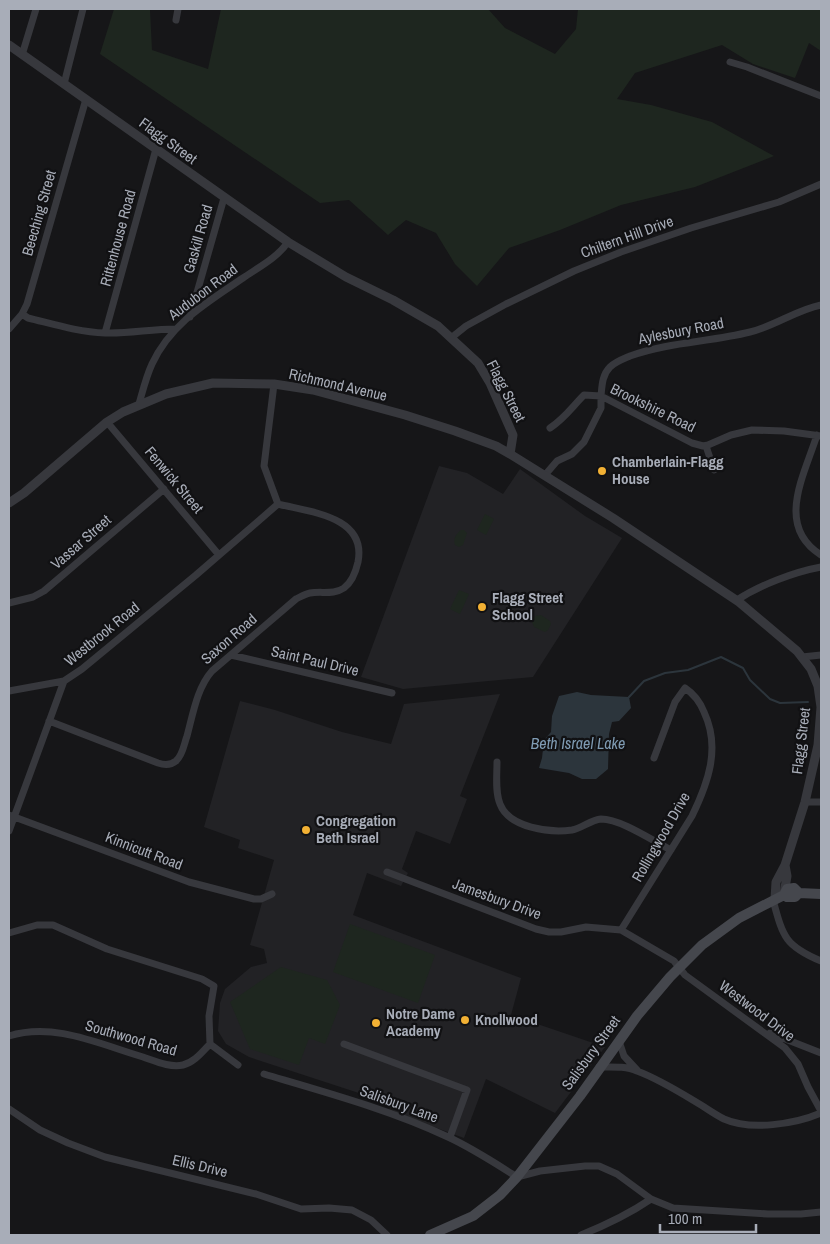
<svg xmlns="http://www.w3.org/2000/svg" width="830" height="1244" viewBox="0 0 830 1244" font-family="'Archivo Narrow',sans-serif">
	<rect width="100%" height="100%" fill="#161618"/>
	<path fill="#222225" d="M439,466L467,473L503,494L520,469L585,516L622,538L533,677L403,689L361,677Z
		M500,694L460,796L467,799L450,844L416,831L402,869L408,873L401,886L367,873L353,915L521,978L511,1015L605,1047L555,1113L486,1079L464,1138L401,1115L371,1097L249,1057L226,1044L218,1031L220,1003L225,989L251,967L267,963L264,949L250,945L274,860L238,848L240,840L204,827L240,701L275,710L342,732L391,744L404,704Z"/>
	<path fill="#1e261f" d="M114,9H145L150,10L152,50L208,69L221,9H488L505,28L555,54L576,29L578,9H765L772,10L773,9H821V51L809,43L795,78L753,64L722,45L635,73L617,99L651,105L712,122L774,156L695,187L621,205L560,230L509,248L477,286L455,264L436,233L406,220L388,235L349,200L320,203L100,54Z
		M485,514L494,519L486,535L477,530Z
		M461,530H464L467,533L463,545L459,547L455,545C453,539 456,534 461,530Z
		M459,590L469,594L460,614L450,609Z
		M541,615L550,621L551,624L548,630L545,632L534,627L532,622L535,616Z
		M350,924L435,955L418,1003L333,972Z
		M281,967L327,980L340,1005L325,1044L309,1038L299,1065L250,1049L230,1002Z"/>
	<path fill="#2c353c" d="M577,692L591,695L629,697L631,708L619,721L612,722L609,734L608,769L596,779H582L569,773L539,768L542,758L544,740L551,732L552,716L559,696Z"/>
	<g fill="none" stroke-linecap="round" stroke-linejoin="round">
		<path stroke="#2c353c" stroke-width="2" d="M629,697L644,681L665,673L688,670L721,657L743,668L750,680L770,699L780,703L808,702"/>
		<path stroke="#37383d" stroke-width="7" d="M176,20L178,9
			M22,55L36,9
			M730,62L747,67L821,96
			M64,84L83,9
			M22,314L28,318C53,324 78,332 105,333C128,334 151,329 175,329
			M190,317L224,198
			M9,329L22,314L27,304L86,99
			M105,333L156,149
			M451,338L466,326L506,304L574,271L621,252L691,228L779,202L821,184
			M274,384L264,466L278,504
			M139,404C143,390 146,377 152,364C171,323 208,302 243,278C259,267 277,258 288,242
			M107,422L219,555
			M550,428C565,418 572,407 584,395L601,396C602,386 602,375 610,367C615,362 623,359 630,356C669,342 710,342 750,332C775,326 796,310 821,305
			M817,435C804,476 775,526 821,555
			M706,446L714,470
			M545,475L557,461L572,454L584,442L601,408V396L692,443L703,446L708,445L731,435L752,430L784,431L821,436
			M737,600C760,585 794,572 821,567
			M9,603L33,597L44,591L164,489
			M231,655L392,693
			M802,657L821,655
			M9,691L64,681
			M49,721L158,763C164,765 171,765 176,761C183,755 184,744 187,736C193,714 197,688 212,671L296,599C300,597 305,594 310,593C321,591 334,595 344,588C352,582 356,571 358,562C367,516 309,512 278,504
			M497,762C497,775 495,792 500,804C509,828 550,833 572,830C582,828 591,820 601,819C621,819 653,841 671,850
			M805,802H821
			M9,815L189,882L254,899H261L272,894
			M9,831L64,681L82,669L196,575L278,504
			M387,872L536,929L549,932H561L586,927L621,930L674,961L685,975L785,1048L798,1064L808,1087L821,1111
			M773,900C783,937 785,946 821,961
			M621,930L692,816C708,783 721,748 704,712C700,702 694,694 685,688L675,702L654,758
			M9,933L37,925H53L107,949L202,979L214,986L209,1016L210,1044C202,1052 195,1062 183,1065C170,1068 155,1061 143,1057C99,1044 54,1022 9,1036
			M770,1033L821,1053
			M619,1041L624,1056L637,1070
			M210,1044L238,1065
			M344,1044L467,1090L450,1137
			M599,1067C612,1067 626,1066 637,1071C659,1079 681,1093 701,1105C709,1110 716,1115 724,1119C751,1131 795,1124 821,1113
			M264,1074C325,1092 391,1110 448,1137C472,1148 495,1163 517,1177L540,1171L585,1166H599L617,1174L651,1199L673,1208L768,1214H801L821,1212
			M9,1109L40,1130L68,1143L105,1157L256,1194L301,1209L329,1208L352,1210L371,1220L387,1235
			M581,1235C606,1225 629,1214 651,1199"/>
		<path stroke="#37383d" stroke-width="9" d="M9,45L288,242L346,277L393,300L438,326L478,363L490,383L513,435L510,454L613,518L739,602L797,651L811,669L818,686L821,707L818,745L805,802L785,865L776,882L775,899
			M9,503L24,493L107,422L123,412L166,394L213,383L274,384L313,390L405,415L455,431L496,446L510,454
			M784,894L787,876L785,865"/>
		<path stroke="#45474d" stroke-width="10" d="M799,893L795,897H787L784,895L787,889L794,888L799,893L821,894
			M430,1235L473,1216L500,1195L517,1177L580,1096L637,1016L670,977L702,945L739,918L784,895"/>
	</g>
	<g fill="#f2b134" stroke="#111113" stroke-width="2">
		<circle cx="602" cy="471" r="5"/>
		<circle cx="482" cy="607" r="5"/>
		<circle cx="306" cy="830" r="5"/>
		<circle cx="465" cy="1020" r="5"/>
		<circle cx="376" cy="1023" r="5"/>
	</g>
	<g text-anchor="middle" stroke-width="4.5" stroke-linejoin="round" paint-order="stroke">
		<g font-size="15" fill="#a8adb8" stroke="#111113">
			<text transform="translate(168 141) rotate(36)" y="5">Flagg Street</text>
			<text transform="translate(39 213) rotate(-74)" y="5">Beeching Street</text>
			<text transform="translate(627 237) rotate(-20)" y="5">Chiltern Hill Drive</text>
			<text transform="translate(118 238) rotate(-75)" y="5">Rittenhouse Road</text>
			<text transform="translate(198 239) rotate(-74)" y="5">Gaskill Road</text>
			<text transform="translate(203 292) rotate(-37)" y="5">Audubon Road</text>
			<text transform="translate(681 331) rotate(-11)" y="5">Aylesbury Road</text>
			<text transform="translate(338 385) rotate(13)" y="5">Richmond Avenue</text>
			<text transform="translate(506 391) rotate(63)" y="5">Flagg Street</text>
			<text transform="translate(653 408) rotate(26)" y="5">Brookshire Road</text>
			<text transform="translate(174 480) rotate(50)" y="5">Fenwick Street</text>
			<text transform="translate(81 542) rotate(-41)" y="5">Vassar Street</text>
			<text transform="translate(102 634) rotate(-39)" y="5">Westbrook Road</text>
			<text transform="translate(229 639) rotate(-41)" y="5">Saxon Road</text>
			<text transform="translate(315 661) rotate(13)" y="5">Saint Paul Drive</text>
			<text transform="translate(801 741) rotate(-83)" y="5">Flagg Street</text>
			<text transform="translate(661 837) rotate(-60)" y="5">Rollingwood Drive</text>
			<text transform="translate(144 851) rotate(21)" y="5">Kinnicutt Road</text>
			<text transform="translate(497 899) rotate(20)" y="5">Jamesbury Drive</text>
			<text transform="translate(757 1011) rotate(37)" y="5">Westwood Drive</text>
			<text transform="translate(131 1038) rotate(16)" y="5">Southwood Road</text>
			<text transform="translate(591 1053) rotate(-54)" y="5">Salisbury Street</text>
			<text transform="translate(399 1104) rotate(20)" y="5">Salisbury Lane</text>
			<text transform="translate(200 1166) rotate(13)" y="5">Ellis Drive</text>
		</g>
		<g font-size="15" font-weight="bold" fill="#a8adb8" stroke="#111113" text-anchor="start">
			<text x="612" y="467">Chamberlain-Flagg<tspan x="612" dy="17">House</tspan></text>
			<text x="492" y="603">Flagg Street<tspan x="492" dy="17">School</tspan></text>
			<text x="316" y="826">Congregation<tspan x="316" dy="17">Beth Israel</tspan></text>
			<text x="386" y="1019">Notre Dame<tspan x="386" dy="17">Academy</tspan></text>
			<text x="475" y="1025">Knollwood</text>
		</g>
		<g font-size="16" font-style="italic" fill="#7f9bb3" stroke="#111113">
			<text x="578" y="749">Beth Israel Lake</text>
		</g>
	</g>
	<rect width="830" height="1244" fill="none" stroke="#a8adb8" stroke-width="20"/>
	<path d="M660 1224v8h96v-8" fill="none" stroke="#a8adb8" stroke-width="2.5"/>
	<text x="668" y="1224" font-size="15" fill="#a8adb8" stroke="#111113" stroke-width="4" paint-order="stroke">100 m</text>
</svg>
